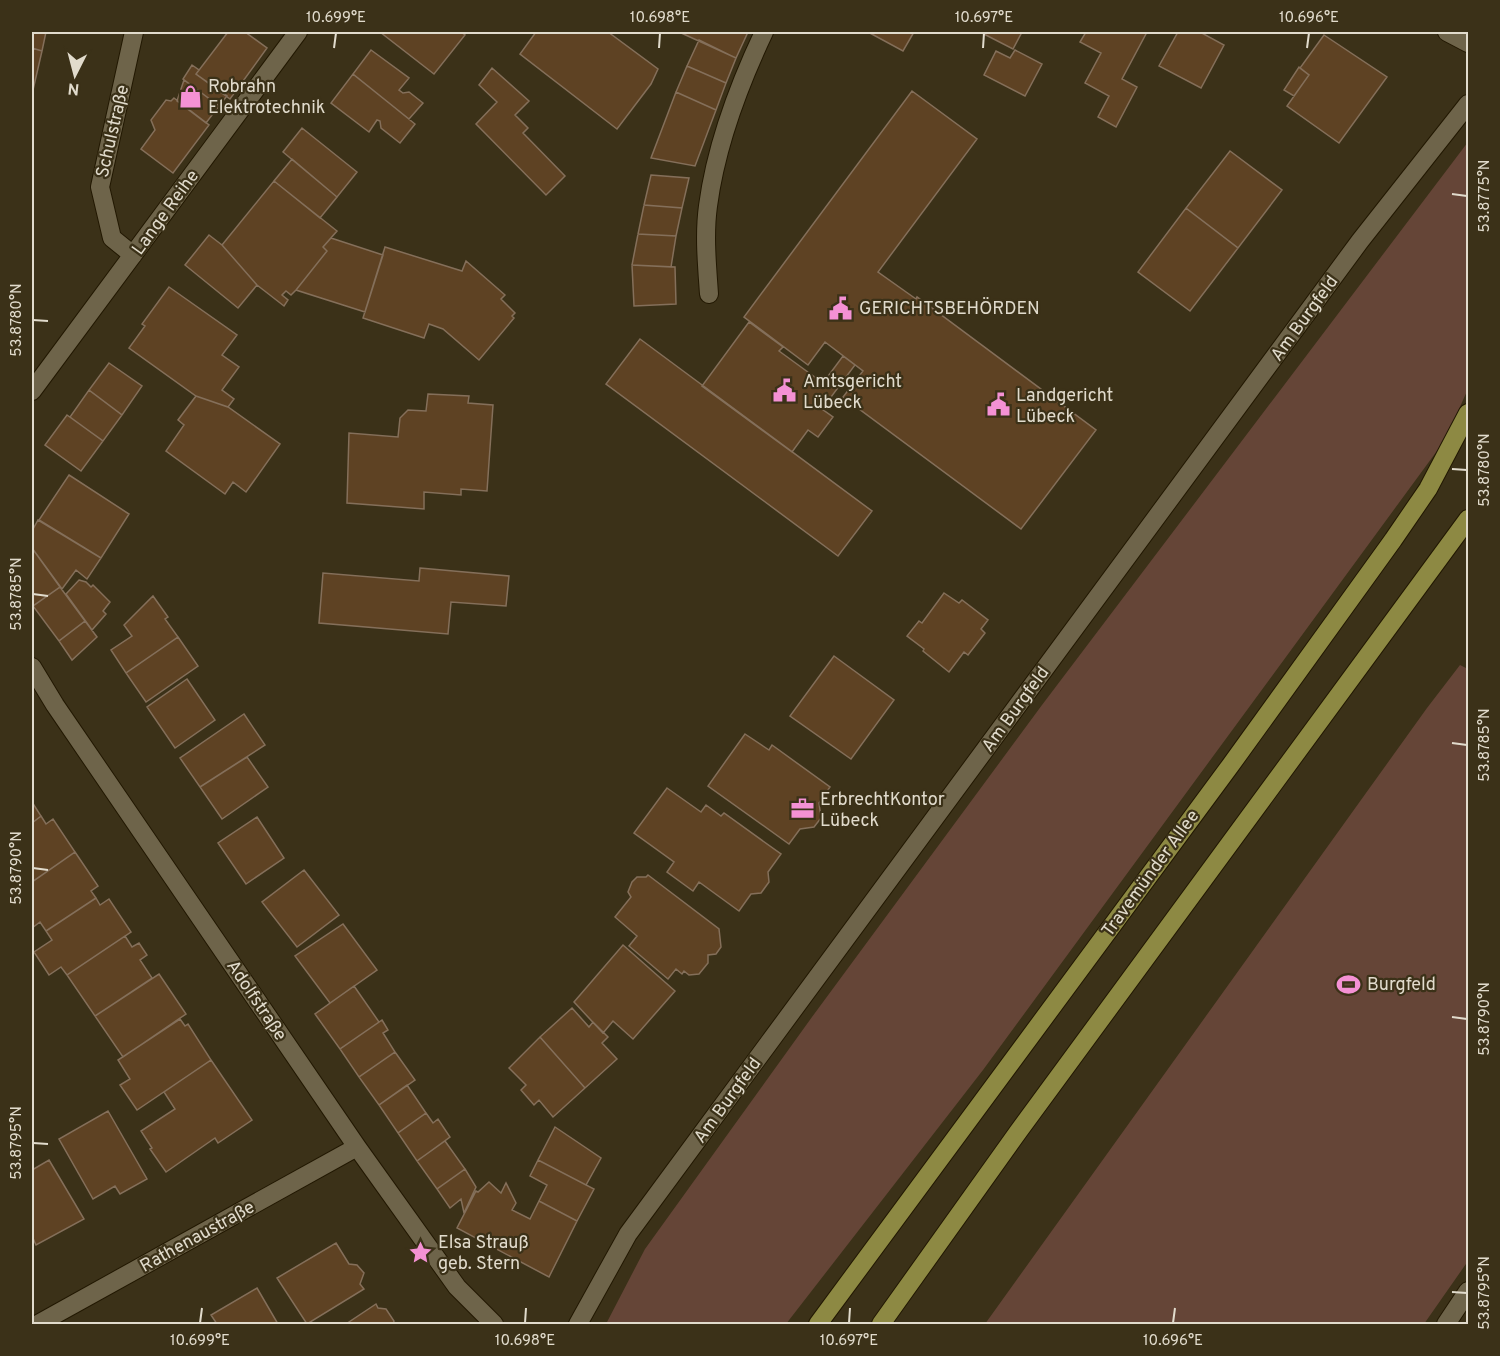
<svg xmlns="http://www.w3.org/2000/svg" width="1500" height="1356" viewBox="0 0 1500 1356" font-family="Overpass,sans-serif">
	<rect width="100%" height="100%" fill="#3b3118"/>
	<path fill="#654537" d="M1468,142V389L1445,440L983,1070L786,1324H606L645,1249L812,1017L1042,705Z
		M1460,665L1468,669V1261L1424,1324H985L1427,708Z"/>
	<path fill="#5e4223" stroke="#846f5a" stroke-width="1.5" d="M32,32H46L42,51L32,48Z
		M228,32H245L267,48L230,99L196,74Z
		M380,32H461L465,35L434,74Z
		M536,32H608L658,69L651,84L617,129L520,54Z
		M679,32H748L736,58Z
		M868,32H914L903,51Z
		M980,32H1022L1013,49Z
		M1086,32H1147L1122,79L1137,87L1116,127L1098,117L1109,96L1085,83L1101,53L1080,42Z
		M1178,32H1200L1224,45L1201,88L1159,66Z
		M1324,35L1387,77L1339,143L1287,106L1309,75L1300,68Z
		M699,40L736,58L726,83L687,66Z
		M32,48L42,51L33,90H32Z
		M371,50L409,78L399,90L403,93L409,92L423,103L409,119L353,74Z
		M1015,50L1042,64L1025,96L984,75L996,51L1010,58Z
		M192,65L199,70L196,74L227,96L219,106L183,79Z
		M687,66L726,83L716,110L676,92Z
		M1299,67L1309,75L1294,96L1284,90Z
		M492,68L529,101L515,115L528,128L523,133L565,176L546,195L476,124L497,102L479,85Z
		M353,74L415,124L400,143L381,128L380,121L377,120L369,132L331,103Z
		M184,80L219,106L206,123L177,101Z
		M912,91L977,139L878,272L916,299L917,297L1096,430L1021,529L843,397L863,371L825,342L808,365L744,317Z
		M676,92L716,110L695,166L651,158Z
		M174,98L209,125L173,173L141,149L155,130L151,120L166,100L171,101Z
		M302,128L357,172L337,197L283,152Z
		M1230,151L1282,190L1238,248L1186,208Z
		M292,159L337,197L320,218L274,181Z
		M651,175L689,178L682,208L644,205Z
		M274,181L337,231L323,247L327,251L296,290L291,295L286,291L282,295L288,300L284,306L257,285L222,245Z
		M644,205L682,208L676,236L638,234Z
		M1186,208L1238,248L1190,311L1138,272Z
		M638,234L676,236L671,267L632,265Z
		M209,235L222,245L257,285L238,308L185,265Z
		M331,238L383,255L365,312L296,290L327,251L323,247Z
		M385,247L462,271L466,261L505,295L501,299L515,313L512,316L514,318L479,360L443,329L429,324L424,338L363,318Z
		M632,265L675,267L676,304L634,306Z
		M169,287L237,335L222,355L239,367L222,390L234,399L228,407L196,396L129,348L145,326L142,324Z
		M749,322L783,347L779,351L823,383L843,356L855,365L822,409L833,417L818,437L808,430L792,452L702,386Z
		M640,339L872,511L838,556L606,384Z
		M109,363L142,386L122,415L89,390Z
		M89,390L122,415L103,441L70,417Z
		M428,394L469,396L468,403L493,405L487,491L461,489V495L424,492V509L347,503L349,433L398,437L400,418L408,410L426,411Z
		M196,396L228,407L280,444L246,492L233,482L225,494L166,451L184,425L178,420Z
		M67,415L103,441L81,471L45,445Z
		M69,475L129,514L101,558L39,520Z
		M38,520L101,558L87,579L76,570L62,589L32,548V531Z
		M32,548L60,587L33,606L32,605Z
		M420,568L509,576L506,606L451,602L448,634L319,623L323,573L419,581Z
		M79,580L86,582L91,587L93,585L110,602L103,611L106,614L92,630L66,594Z
		M60,587L85,621L59,641L33,606Z
		M944,593L959,603L962,600L988,620L981,629L985,633L968,655L964,652L949,672L923,651L924,649L907,636L919,621L922,623Z
		M153,596L168,617L165,619L178,637L126,673L111,650L132,636L124,625Z
		M85,621L97,637L72,660L59,641Z
		M178,637L198,666L146,702L126,673Z
		M834,656L894,700L851,759L790,716Z
		M187,679L215,720L175,748L147,707Z
		M244,714L265,745L200,787L180,758Z
		M745,734L769,750L772,745L830,787L819,803L821,818L814,827L800,829L789,844L708,786Z
		M247,757L268,787L222,819L200,787Z
		M667,788L701,812L706,805L721,816L724,813L781,854L768,872L769,882L761,893L751,894L739,911L699,882L693,891L667,872L674,862L634,833Z
		M32,802L41,816L32,823Z
		M41,816L46,824L53,819L75,852L32,882V823Z
		M257,817L284,858L246,884L218,843Z
		M75,852L98,886L91,891L96,898L46,931L40,922L32,928V882Z
		M304,870L339,915L297,947L262,902Z
		M648,875L719,929L721,947L716,954L708,955V963L699,974L689,975L684,971L682,974L676,969L668,979L629,946L637,936L615,917L631,897L628,892L632,882L637,877H646Z
		M96,898L100,905L109,899L131,932L67,975L61,967L49,975L34,952L52,940L46,931Z
		M343,924L377,970L330,1003L295,956Z
		M125,936L132,947L139,943L147,955L140,960L152,978L95,1016L67,975Z
		M623,945L675,991L633,1039L613,1021L603,1033L574,1002Z
		M159,974L186,1014L123,1057L95,1016Z
		M354,986L379,1022L340,1049L315,1014Z
		M572,1008L589,1027L593,1022L608,1037L602,1043L617,1059L585,1088L540,1037Z
		M180,1019L185,1026L188,1024L211,1060L137,1110L120,1085L130,1079L118,1060Z
		M382,1020L388,1030L383,1033L395,1052L359,1077L340,1049Z
		M540,1037L585,1088L553,1117L539,1100L534,1105L521,1090L526,1085L509,1068Z
		M395,1052L415,1080L379,1105L359,1077Z
		M211,1060L252,1120L218,1143L215,1138L166,1172L150,1149L152,1148L141,1131L175,1109L164,1092Z
		M407,1085L426,1113L398,1133L379,1105Z
		M108,1111L147,1179L120,1194L115,1186L93,1199L59,1139Z
		M426,1113L433,1123L438,1119L450,1137L417,1161L398,1133Z
		M555,1127L601,1158L586,1185L538,1160Z
		M445,1141L465,1169L437,1189L417,1161Z
		M49,1160L84,1219L36,1245L32,1236V1170Z
		M538,1160L594,1189L577,1221L539,1201L547,1185L530,1176Z
		M465,1169L476,1187L464,1213L461,1199L450,1208L437,1189Z
		M489,1182L501,1193L506,1183L516,1203L512,1210L530,1219L539,1201L577,1221L549,1277L457,1228L476,1191L478,1192Z
		M336,1243L349,1264L357,1265L364,1273L360,1284L364,1289L307,1324L277,1278Z
		M257,1288L278,1324H217L211,1315Z
		M376,1304L378,1308L386,1309L394,1321L393,1324H346Z"/>
	<g fill="none" stroke-linecap="round" stroke-linejoin="round">
		<defs>
			<path id="minor" d="M1447,32L1468,43
				M133,255L112,238L100,187L134,32
				M709,294C707,265 704,235 708,206C716,145 738,87 764,32
				M32,391L298,32
				M32,667L55,705L357,1147L457,1287L494,1324
				M38,1324L357,1147
				M578,1324L628,1234L1360,241L1468,104
				M1446,1324L1468,1291"/>
			<path id="major" d="M818,1324L1230,766L1393,540L1428,489L1468,413
				M881,1324L1018,1132L1468,519"/>
		</defs>
		<use href="#minor" stroke="#221802" stroke-width="20"/>
		<use href="#major" stroke="#221802" stroke-width="20"/>
		<use href="#minor" stroke="#6e644a" stroke-width="18"/>
		<use href="#major" stroke="#8d8943" stroke-width="18"/>
	</g>
	<path fill="none" stroke="#e1dbcc" stroke-width="2" d="M334,48L336,33M659,48L660,33M983,48L984,33M1307,48L1309,33M1452,194L1467,196M33,320L48,321M1452,469L1467,470M33,594L48,596M1452,743L1467,745M33,868L48,870M1452,1017L1467,1019M33,1143L48,1144M1452,1292L1467,1293M200,1323L202,1308M525,1323L526,1308M849,1323L850,1308M1173,1323L1175,1308"/>
	<defs>
		<symbol id="shop-bare" viewBox="-9 -9 18 18"><path d="M-5-2.5h2.3a2.7 3.5 0 0 1 5.4 0H5L5.5 6h-11ZM-1.5-2.5h3a1.5 2.3 0 0 0-3 0Z" fill="#f491d4" stroke="#3b3118" stroke-width="2.5" paint-order="stroke"/></symbol>
		<symbol id="civic-bare" viewBox="-9 -9 18 18"><path d="M-.6-6.5H3V-4.5H.6V-3L4-1V1h2V6H-6V1h2V-1L-.6-3ZM-1.2 2.5V6h2.4V2.5Z" fill="#f491d4" stroke="#3b3118" stroke-width="2.5" paint-order="stroke"/></symbol>
		<symbol id="office-bare" viewBox="-9 -9 18 18"><path d="M-6-3h4V-5.5h4V-3h4V5H-6ZM-1-4.5V-3h2v-1.5ZM-6 0V1H6V0Z" fill="#f491d4" stroke="#3b3118" stroke-width="2.5" paint-order="stroke"/></symbol>
		<symbol id="stadium-bare" viewBox="-9 -9 18 18"><path d="M0-5a6.5 5 0 1 0 0 10a6.5 5 0 1 0 0-10ZM-3.5-1.8h7v3.6h-7Z" fill="#f491d4" stroke="#3b3118" stroke-width="2.5" paint-order="stroke"/></symbol>
		<symbol id="sight-bare" viewBox="-9 -9 18 18"><path d="M0-6L1.8-2.2L6-1.7L2.9 1.2L3.7 5.4L0 3.3L-3.7 5.4L-2.9 1.2L-6-1.7L-1.8-2.2Z" fill="#f491d4" stroke="#3b3118" stroke-width="2.5" paint-order="stroke"/></symbol>
	</defs>
	<g fill-rule="evenodd">
		<use href="#shop-bare" x="174" y="80" width="33" height="33"/>
		<use href="#civic-bare" x="824" y="292" width="33" height="33"/>
		<use href="#civic-bare" x="768" y="374" width="33" height="33"/>
		<use href="#civic-bare" x="982" y="388" width="33" height="33"/>
		<use href="#office-bare" x="786" y="792" width="33" height="33"/>
		<use href="#stadium-bare" x="1332" y="968" width="33" height="33"/>
		<use href="#sight-bare" x="404" y="1236" width="33" height="33"/>
	</g>
	<g text-anchor="middle" stroke-width="4.5" stroke-linejoin="round" paint-order="stroke">
		<g font-size="18" fill="#e1dbcc" stroke="#3b3118" text-anchor="start">
			<text x="208" y="92">Robrahn<tspan x="208" dy="21">Elektrotechnik</tspan></text>
			<text x="859" y="314">GERICHTSBEHÖRDEN</text>
			<text x="803" y="387">Amtsgericht<tspan x="803" dy="21">Lübeck</tspan></text>
			<text x="1016" y="401">Landgericht<tspan x="1016" dy="21">Lübeck</tspan></text>
			<text x="820" y="805">ErbrechtKontor<tspan x="820" dy="21">Lübeck</tspan></text>
			<text x="1367" y="990">Burgfeld</text>
			<text x="438" y="1248">Elsa Strauß<tspan x="438" dy="21">geb. Stern</tspan></text>
		</g>
		<g font-size="18" fill="#e1dbcc" stroke="#3b3118">
			<text transform="translate(112 131) rotate(-77)" y="6">Schulstraße</text>
			<text transform="translate(165 212) rotate(-54)" y="6">Lange Reihe</text>
			<text transform="translate(1304 318) rotate(-54)" y="6">Am Burgfeld</text>
			<text transform="translate(1015 709) rotate(-54)" y="6">Am Burgfeld</text>
			<text transform="translate(1150 873) rotate(-54)" y="6">Travemünder Allee</text>
			<text transform="translate(257 1000) rotate(56)" y="6">Adolfstraße</text>
			<text transform="translate(727 1100) rotate(-54)" y="6">Am Burgfeld</text>
			<text transform="translate(197 1236) rotate(-29)" y="6">Rathenaustraße</text>
		</g>
	</g>
	<rect width="1500" height="1356" fill="none" stroke="#3b3118" stroke-width="66"/>
	<g transform="translate(75 75) rotate(186)" stroke="#3b3118" stroke-width="4.5" paint-order="stroke">
	<path d="M0-4.5L10 22L0 15L-10 22Z" fill="#e1dbcc"/>
	<text y="-9" font-size="16" font-weight="bold" text-anchor="middle" fill="#e1dbcc">N</text>
	</g>
	<rect x="33" y="33" width="1434" height="1290" fill="none" stroke="#e1dbcc" stroke-width="2"/>
	<g font-size="15" text-anchor="middle" fill="#e1dbcc">
		<text x="336" y="22">10.699°E</text>
		<text x="660" y="22">10.698°E</text>
		<text x="984" y="22">10.697°E</text>
		<text x="1309" y="22">10.696°E</text>
		<text transform="translate(1484 196) rotate(-90)" y="5">53.8775°N</text>
		<text transform="translate(16 320) rotate(-90)" y="5">53.8780°N</text>
		<text transform="translate(1484 470) rotate(-90)" y="5">53.8780°N</text>
		<text transform="translate(16 594) rotate(-90)" y="5">53.8785°N</text>
		<text transform="translate(1484 745) rotate(-90)" y="5">53.8785°N</text>
		<text transform="translate(16 868) rotate(-90)" y="5">53.8790°N</text>
		<text transform="translate(1484 1019) rotate(-90)" y="5">53.8790°N</text>
		<text transform="translate(16 1143) rotate(-90)" y="5">53.8795°N</text>
		<text transform="translate(1484 1293) rotate(-90)" y="5">53.8795°N</text>
		<text x="200" y="1345">10.699°E</text>
		<text x="525" y="1345">10.698°E</text>
		<text x="849" y="1345">10.697°E</text>
		<text x="1173" y="1345">10.696°E</text>
	</g>
</svg>
